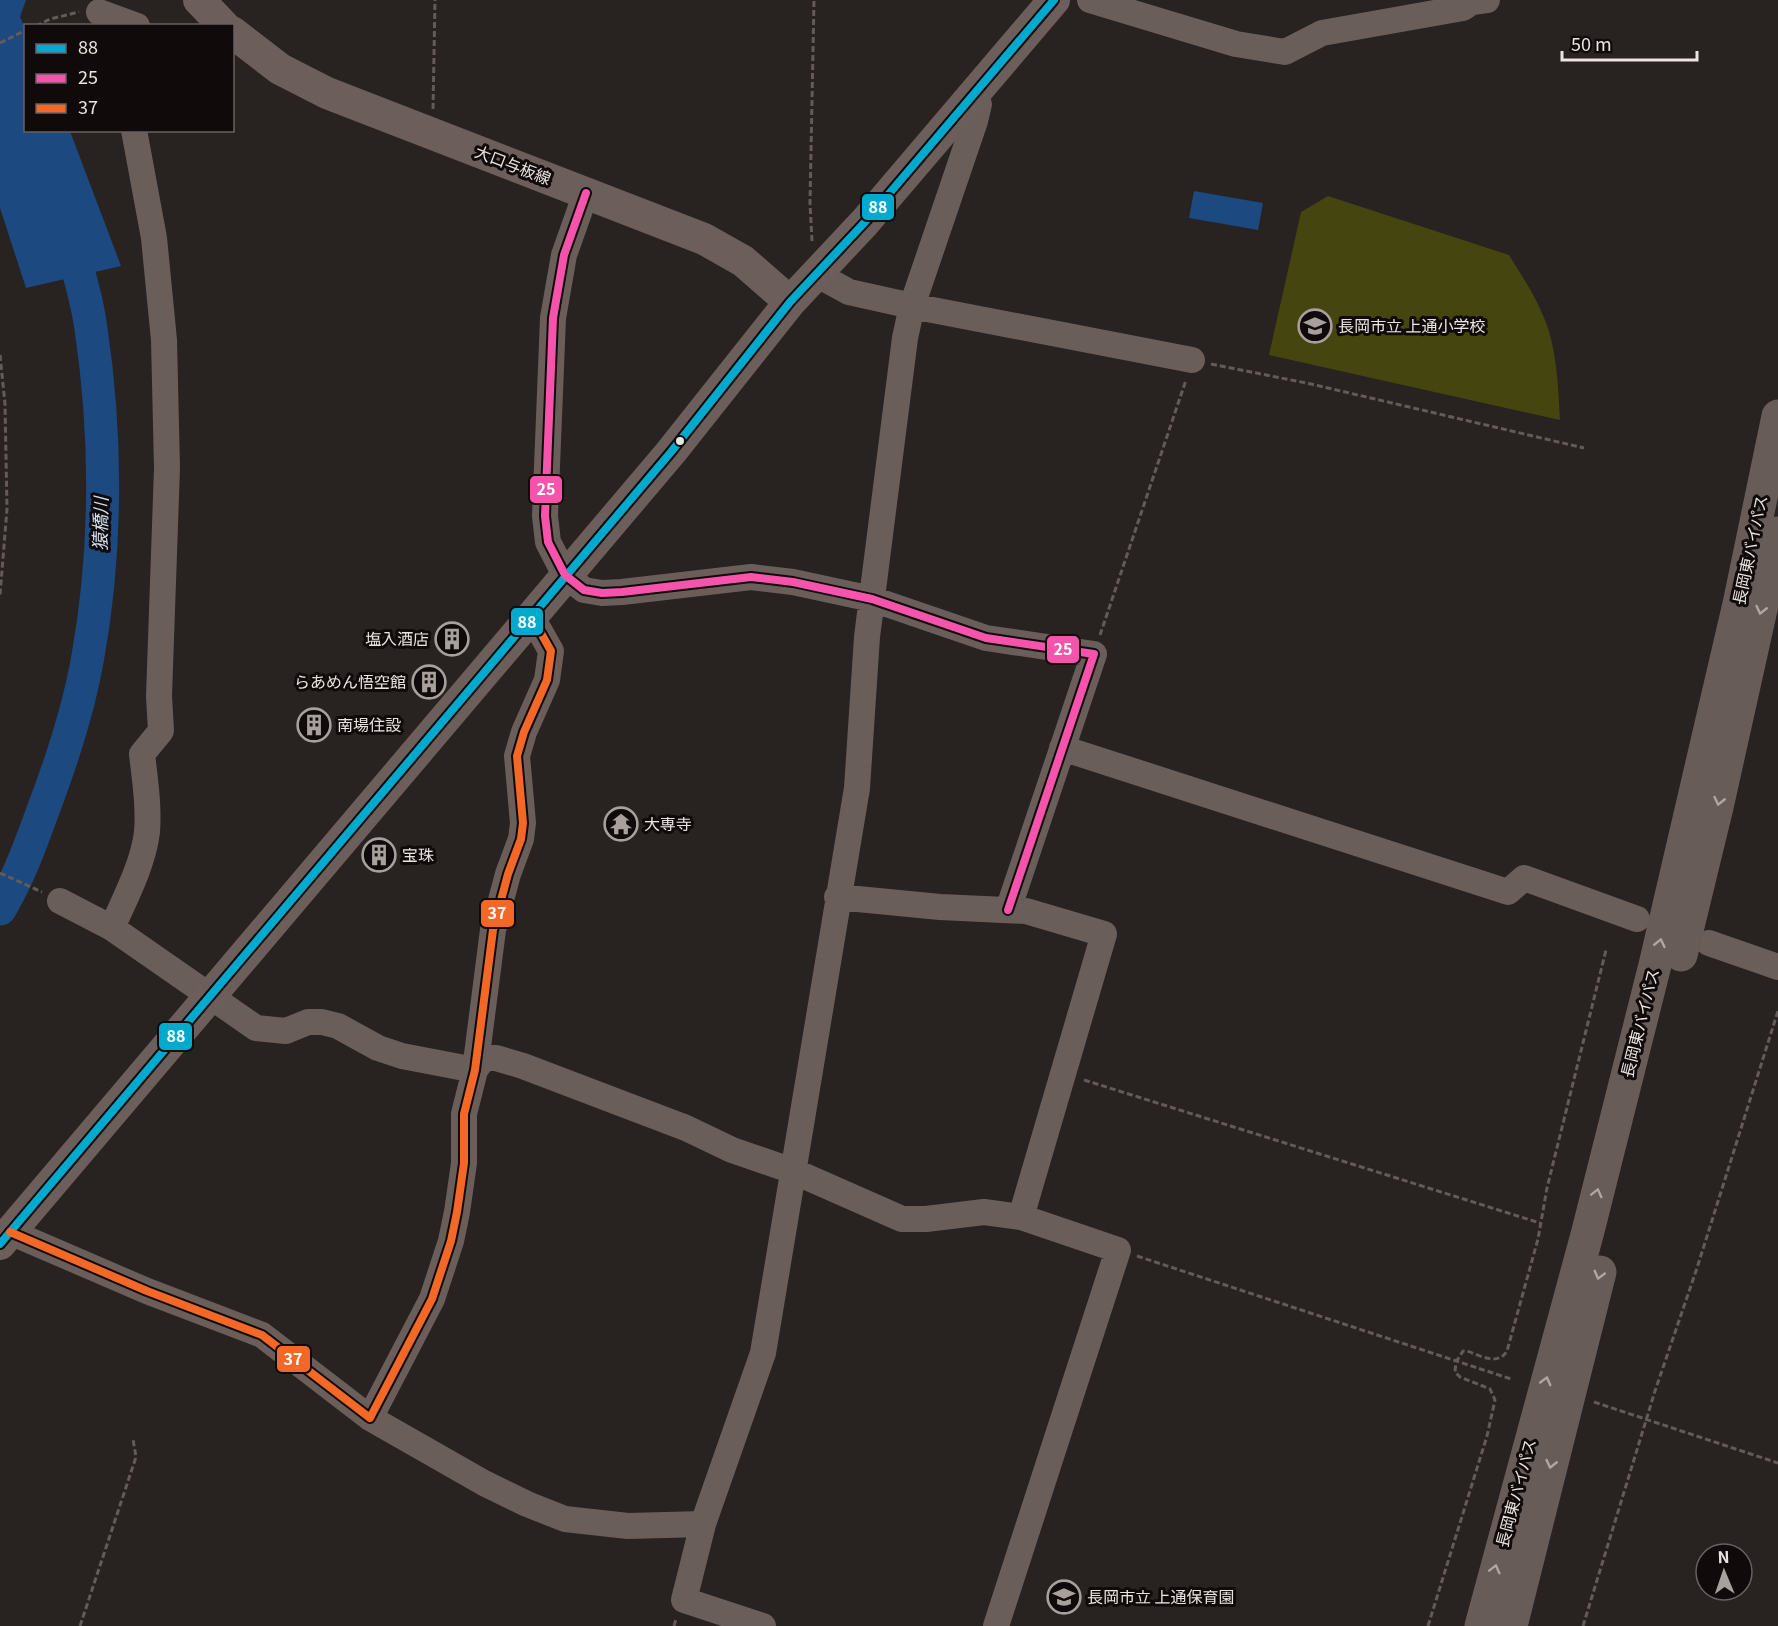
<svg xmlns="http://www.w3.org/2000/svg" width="1778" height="1626" viewBox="0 0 1778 1626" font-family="Georgia,'Noto Sans JP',serif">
	<rect width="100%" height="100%" fill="#282220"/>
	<path fill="#44450f" d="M1328,196L1509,255C1520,273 1533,292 1541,311C1557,344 1558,384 1560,420L1269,355L1301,212Z"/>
	<path fill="#1b4980" d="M0,0H26L20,17L25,28L26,130L70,131L121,266L26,288L0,208Z
		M1194,191L1263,203L1258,230L1189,218Z"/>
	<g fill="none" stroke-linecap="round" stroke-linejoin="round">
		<path stroke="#1b4980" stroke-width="33" d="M0,909C18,879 30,846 42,813C61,763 79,709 88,656C107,550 107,436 91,329C87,297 76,264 67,232"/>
		<path stroke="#645b58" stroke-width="3" stroke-dasharray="6 3" stroke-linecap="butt" d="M36,26L50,19L79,12
			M0,43L26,30
			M433,109L435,0
			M812,241L810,203L814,0
			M0,355L5,404L7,509L0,595
			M1211,364L1311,384L1584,448
			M1100,635L1186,380
			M0,873L42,892
			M1084,1080L1540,1223
			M1137,1256L1511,1379
			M1594,1402L1778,1463
			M80,1626L136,1457L133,1439
			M674,1626L676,1619
			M1428,1626L1487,1436L1495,1400L1490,1389L1460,1377L1455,1372L1456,1362L1463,1351H1467C1481,1356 1498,1366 1507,1351L1538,1239L1547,1188L1606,950
			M1583,1626L1655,1391L1697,1268L1778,1011"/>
		<path stroke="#6a5e5a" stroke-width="26" d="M1090,0L1236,44L1285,52L1322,33L1463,8L1472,2L1487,0
			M99,12L137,26
			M586,193L564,255L553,318L545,516L548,542L565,575L584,590L602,593L622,592L751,577L793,582L872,599L986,638L1094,654L1008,910
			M816,274L849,292L912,306L1192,360
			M1062,748L1508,892L1524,878L1637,919
			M837,897L940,907L1026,911L1104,934L1021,1217
			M60,901L112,928L256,1028L286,1031L308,1022H322L338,1026L378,1048L402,1056L475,1070
			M112,928C125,898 143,865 147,832C149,806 145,780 142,754L161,731L159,696L167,468L164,340L154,238L134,130
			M1709,943L1778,967
			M475,1070L484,1058H496L523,1066L686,1128L732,1150L793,1171L902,1219H926L984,1212L1021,1217L1118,1250L996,1626
			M10,1232L147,1291L262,1335L370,1418L484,1483L527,1504L565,1519L628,1526L703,1524
			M370,1418L432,1299L451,1241L457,1212L464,1163V1114L475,1070L493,930L508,874L521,839L523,823L517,756L524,732L547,680L551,651L532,617
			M763,1626L684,1600L703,1524L763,1353L857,788L867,637L905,338L912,306L975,121L979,104L973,97"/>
		<path stroke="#6c5e5a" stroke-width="32" d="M199,0L224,26
			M232,32L280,69L327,93L704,239L743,261L790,302
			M0,1244L671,452L790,302L865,222L1054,0"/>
		<path stroke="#675c58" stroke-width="33" d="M1681,955L1717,807L1778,533
			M1481,1626L1588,1231L1655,965L1739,604L1778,416
			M1511,1626L1600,1272"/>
		<defs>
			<path id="bus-1" d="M0,1244L671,452L790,302L865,222L1054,0"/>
			<path id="bus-2" d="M586,193L564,255L553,318L545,516L548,542L565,575L584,590L602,593L622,592L751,577L793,582L872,599L986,638L1094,654L1008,910"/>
			<path id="bus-3" d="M10,1232L147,1291L262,1335L370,1418L432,1299L451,1241L457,1212L464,1163V1114L475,1070L493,930L508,874L521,839L523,823L517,756L524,732L547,680L551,651L532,617"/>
		</defs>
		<use href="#bus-1" stroke="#100b0a" stroke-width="12"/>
		<use href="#bus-2" stroke="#100b0a" stroke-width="12"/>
		<use href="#bus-3" stroke="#100b0a" stroke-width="12"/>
		<use href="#bus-1" stroke="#00a9ce" stroke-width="8"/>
		<use href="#bus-2" stroke="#f653ac" stroke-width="8"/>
		<use href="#bus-3" stroke="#f36827" stroke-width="8"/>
	</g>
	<defs><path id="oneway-chevron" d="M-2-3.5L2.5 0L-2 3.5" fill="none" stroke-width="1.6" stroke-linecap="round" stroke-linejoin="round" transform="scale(1.5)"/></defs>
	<g stroke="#b0a7a3">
		<use href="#oneway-chevron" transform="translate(1761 610) rotate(103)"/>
		<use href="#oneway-chevron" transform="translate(1719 801) rotate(103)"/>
		<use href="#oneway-chevron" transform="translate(1660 943) rotate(-77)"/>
		<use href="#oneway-chevron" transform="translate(1597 1193) rotate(-76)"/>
		<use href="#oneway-chevron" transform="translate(1599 1275) rotate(105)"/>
		<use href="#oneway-chevron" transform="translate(1546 1381) rotate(-75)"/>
		<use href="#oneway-chevron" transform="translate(1551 1464) rotate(103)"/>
		<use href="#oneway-chevron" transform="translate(1495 1569) rotate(-76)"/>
	</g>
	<defs>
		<symbol id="school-ring" viewBox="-11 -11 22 22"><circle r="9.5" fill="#100b0a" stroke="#a7a09d" stroke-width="1.5"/><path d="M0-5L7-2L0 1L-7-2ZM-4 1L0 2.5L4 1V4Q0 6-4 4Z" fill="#a7a09d"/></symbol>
		<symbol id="building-ring" viewBox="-11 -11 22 22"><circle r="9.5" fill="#100b0a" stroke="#a7a09d" stroke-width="1.5"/><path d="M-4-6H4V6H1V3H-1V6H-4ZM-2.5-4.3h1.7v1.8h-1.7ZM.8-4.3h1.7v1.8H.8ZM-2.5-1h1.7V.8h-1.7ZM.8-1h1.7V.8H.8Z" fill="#a7a09d"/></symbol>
		<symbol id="temple-ring" viewBox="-11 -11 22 22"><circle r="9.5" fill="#100b0a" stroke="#a7a09d" stroke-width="1.5"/><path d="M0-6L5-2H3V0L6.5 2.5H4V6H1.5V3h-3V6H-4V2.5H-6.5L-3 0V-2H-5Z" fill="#a7a09d"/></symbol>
	</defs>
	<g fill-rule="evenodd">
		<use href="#school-ring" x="1296" y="307" width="38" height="38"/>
		<use href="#building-ring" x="433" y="620" width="38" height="38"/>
		<use href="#building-ring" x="410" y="663" width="38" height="38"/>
		<use href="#building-ring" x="295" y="706" width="38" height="38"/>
		<use href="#temple-ring" x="602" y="805" width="38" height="38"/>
		<use href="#building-ring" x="360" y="836" width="38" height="38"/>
		<use href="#school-ring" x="1045" y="1578" width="38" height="38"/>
	</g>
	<circle fill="#ebe4e1" stroke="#100b0a" stroke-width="2" cx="680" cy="441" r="5"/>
	<g text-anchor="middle" stroke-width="6" stroke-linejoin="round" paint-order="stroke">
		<g font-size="16" fill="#ebe4e1" stroke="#100b0a">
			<text transform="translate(513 165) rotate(21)" y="6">大口与板線</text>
			<text transform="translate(1750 550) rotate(-78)" y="6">長岡東バイパス</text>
			<text transform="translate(1640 1023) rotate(-76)" y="6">長岡東バイパス</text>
			<text transform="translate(1516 1493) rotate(-75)" y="6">長岡東バイパス</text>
		</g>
		<g font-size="16" fill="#ebe4e1" stroke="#100b0a" text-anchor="start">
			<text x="1338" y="332">長岡市立 上通小学校</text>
			<text x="429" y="645" text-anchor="end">塩入酒店</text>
			<text x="406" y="688" text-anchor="end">らあめん悟空館</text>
			<text x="337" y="731">南場住設</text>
			<text x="644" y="830">大専寺</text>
			<text x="402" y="861">宝珠</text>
			<text x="1087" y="1603">長岡市立 上通保育園</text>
		</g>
		<g font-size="18" font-style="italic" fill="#d3e1f3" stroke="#100b0a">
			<text transform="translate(101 524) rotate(-89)" y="6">猿橋川</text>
		</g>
	</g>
	<g stroke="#100b0a" stroke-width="2">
		<rect x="861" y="193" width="34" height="28" rx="6" fill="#00a9ce"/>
		<rect x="529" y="475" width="34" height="29" rx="6" fill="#f653ac"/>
		<rect x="510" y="607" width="34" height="29" rx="6" fill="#00a9ce"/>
		<rect x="1046" y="635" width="34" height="29" rx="6" fill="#f653ac"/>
		<rect x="480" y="899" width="35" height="29" rx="6" fill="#f36827"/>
		<rect x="158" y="1022" width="35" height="29" rx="6" fill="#00a9ce"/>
		<rect x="276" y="1345" width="35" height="28" rx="6" fill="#f36827"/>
	</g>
	<g font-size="16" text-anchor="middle" font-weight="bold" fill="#fff">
		<text x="878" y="213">88</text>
		<text x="546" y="495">25</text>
		<text x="527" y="628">88</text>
		<text x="1063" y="655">25</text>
		<text x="497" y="919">37</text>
		<text x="176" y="1042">88</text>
		<text x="293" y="1365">37</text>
	</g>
	<rect x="24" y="24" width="210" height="108" fill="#100b0a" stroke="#686260" stroke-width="1.5"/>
	<rect x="36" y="44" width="30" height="9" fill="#00a9ce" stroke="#686260" stroke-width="1.5"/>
	<text x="78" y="54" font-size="18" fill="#ebe4e1">88</text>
	<rect x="36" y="74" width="30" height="9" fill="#f653ac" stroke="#686260" stroke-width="1.5"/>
	<text x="78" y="84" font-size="18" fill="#ebe4e1">25</text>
	<rect x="36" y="104" width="30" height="9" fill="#f36827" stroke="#686260" stroke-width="1.5"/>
	<text x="78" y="114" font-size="18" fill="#ebe4e1">37</text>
	<g transform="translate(1724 1572) rotate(358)"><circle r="28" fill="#100b0a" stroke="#686260" stroke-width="1.5"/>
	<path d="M0-4.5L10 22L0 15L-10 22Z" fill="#a7a09d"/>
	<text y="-9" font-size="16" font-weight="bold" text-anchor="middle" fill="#ebe4e1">N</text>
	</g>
	<path d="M1562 51v9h135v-9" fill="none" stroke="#ebe4e1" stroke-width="3"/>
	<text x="1571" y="51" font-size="18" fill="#ebe4e1" stroke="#100b0a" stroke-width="4.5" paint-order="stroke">50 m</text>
</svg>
